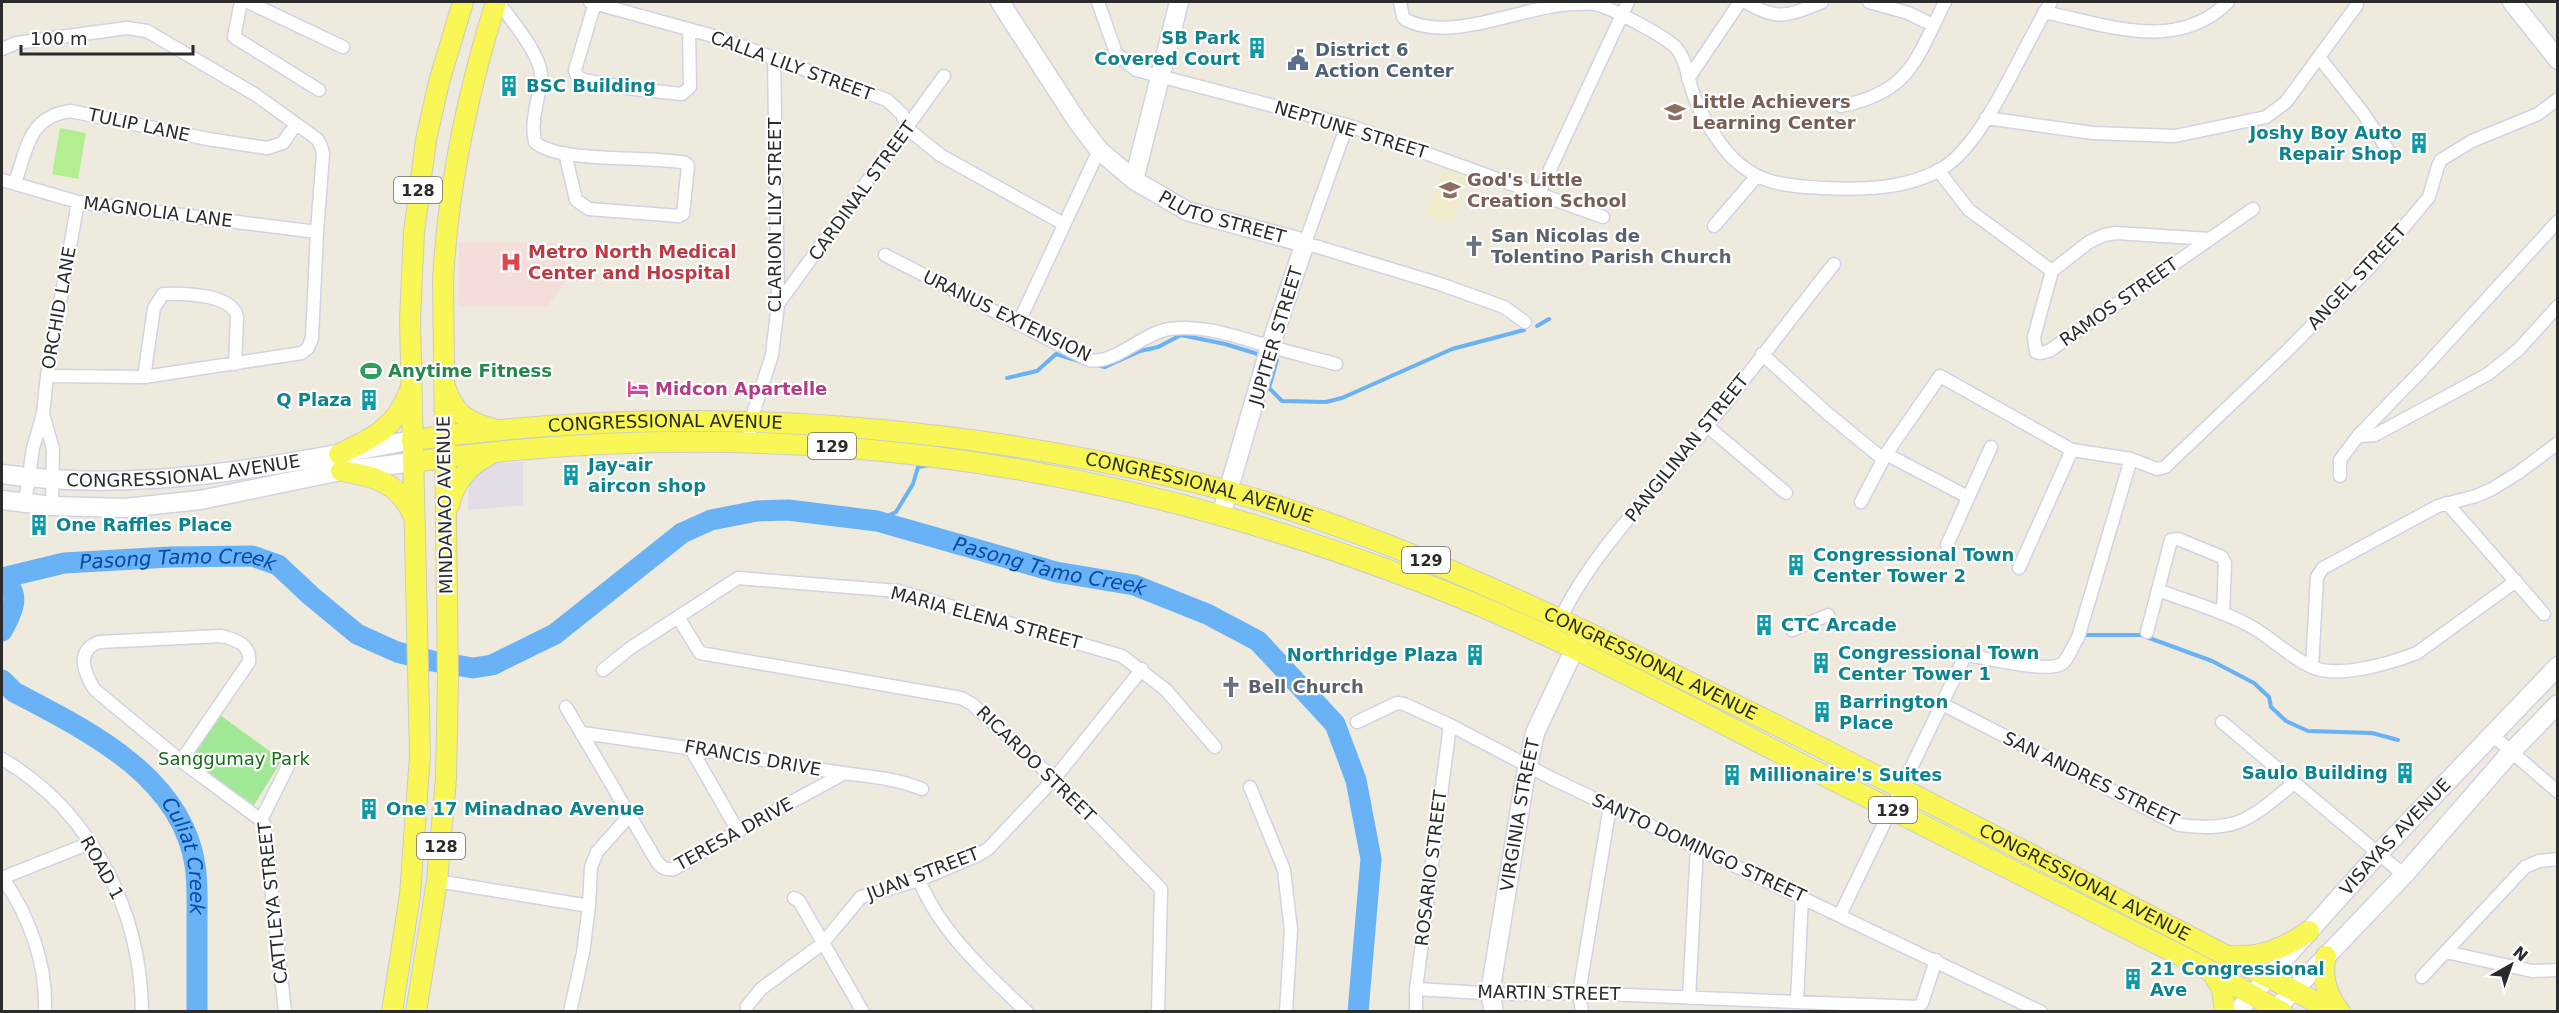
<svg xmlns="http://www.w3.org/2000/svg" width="2559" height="1013" viewBox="0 0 2559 1013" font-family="'DejaVu Sans',sans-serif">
	<rect width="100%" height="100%" fill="#eeeadd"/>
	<path fill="#e2dde6" d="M523,462V505L468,510L469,477L482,464Z"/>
	<path fill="#f0eccb" d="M1443,167L1469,177L1453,224L1426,215Z"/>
	<path fill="#f5ded9" d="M459,242L563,243L566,281L547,307L458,306Z"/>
	<path fill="#a0e896" d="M220,715L282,760L254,805L189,760Z"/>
	<path fill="#b3ef91" d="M60,128L86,133L78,179L52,174Z"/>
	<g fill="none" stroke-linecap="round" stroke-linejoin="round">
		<path stroke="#69b2f6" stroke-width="4" d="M1537,326L1549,319
			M1277,360L1269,388L1282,401L1326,402L1342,398L1452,349L1524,330
			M1095,365L1105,367L1140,351L1158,347L1181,335L1225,344L1261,355
			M1007,378L1037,371L1056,354L1085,363
			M877,521L896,512L913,484L918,467L930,465
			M2080,635H2141L2212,661L2254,683L2269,697L2271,707L2286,721L2308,731L2372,733L2398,740"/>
		<g stroke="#69b2f6" stroke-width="21">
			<path id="s1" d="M2,578L64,563L170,557L252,556L278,565L310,595L357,634L397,652L432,661L473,668L492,665L555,634L682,533L711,520L757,511L788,510L877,521L1056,572L1134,585L1207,614L1258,641L1335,724L1356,780L1371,859L1358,1012"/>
			<path d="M2,582C24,591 10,617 2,631"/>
			<path id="s2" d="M2,680L14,692C86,730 181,775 195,865C198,883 197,902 197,920C197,950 197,981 197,1012"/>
		</g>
		<defs>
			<path id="street" d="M241,2L234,37L319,90
				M248,2L343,47
				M498,2C510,18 543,57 541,78C539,99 530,121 535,142C558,164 652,155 686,163L688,166L683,214L679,216L589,209L576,200L565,153
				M590,2L717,37L887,100L902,114L908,129L940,155L1064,224
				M1098,2L1116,53L1136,70L1347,125L1603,217
				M1400,2L1403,17L1406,20C1454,44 1526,4 1576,4C1583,4 1592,2 1598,5C1613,9 1669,38 1677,49C1687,60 1688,82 1694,96C1701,114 1711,131 1723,147C1751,183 1781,186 1824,188C1863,190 1908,189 1943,168C1987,140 2022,47 2051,2
				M1746,2C1778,22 1789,15 1822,2
				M1869,2L1908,13L1933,25
				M595,3L575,70L577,76L583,80L634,89L682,94L690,87L689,30
				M2044,12C2107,25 2177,53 2228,2
				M2,49L16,43L127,28L147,31L256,95L317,139L321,146L323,154L317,232L312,338L308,348L302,353L144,377L47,376
				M2319,57L2363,113L2392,156
				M1688,79L1740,2
				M1841,106C1911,92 1916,59 1945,2
				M1986,118L2093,133L2175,136L2266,117L2286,102L2357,5
				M1347,125L1305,243L1440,284L1504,307L1525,322
				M1938,170L1969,210L2052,271
				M2,180L78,202L317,232
				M15,183C27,149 28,117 70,111L208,139L267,148L283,143L296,124
				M1539,193L1628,2
				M1714,226L1756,177
				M2210,239L2116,233L2104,235L2089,242L2052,271L2034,337L2036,352L2040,353L2049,351L2253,209
				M885,255L1089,360C1114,365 1143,333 1169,329C1204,324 1236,337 1269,346C1291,353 1314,358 1336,364
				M778,304L944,76
				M1018,324L1099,150
				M1762,354L1828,414L1883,459
				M144,377L154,308L163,294C183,293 233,294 237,317L235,364
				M43,414L53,449L52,506
				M1706,425L1786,493
				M2358,436L2375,435L2488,374L2518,350L2558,306
				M749,441L751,420L772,355L778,304L774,58
				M1886,454L1968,497
				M2340,476V460L2358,436L2422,370L2558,221
				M1861,502L1886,454L1940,376L2072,450L2131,459L2157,469L2165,467L2287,351L2371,266L2429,197L2438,166L2441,160L2472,141L2538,114L2558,99
				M25,503L33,448L43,414L47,376L78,202
				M2447,503L2544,614
				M1947,545L1991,447
				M2019,568L2072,450
				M2158,590C2189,602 2224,611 2252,627C2273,639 2292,659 2314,668C2341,678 2391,663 2417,653L2516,581
				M678,617L700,653L961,698L972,704L1054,779L1161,889L1158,1012
				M1558,624C1587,559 1648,497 1694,442C1742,384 1787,323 1834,264
				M1792,630L1828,615
				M2147,632L2171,540L2178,539L2222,557L2225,563L2223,614
				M2312,667L2317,577L2323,568L2438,506L2476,496L2492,489L2518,473L2558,443
				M603,670L629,649L738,578L898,591L1122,656L1166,690L1215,747
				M1942,704L2179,825C2239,832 2249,820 2294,783
				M566,707L656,860C661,868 665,870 674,869L738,831L843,774
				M1357,722L1397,703L1404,704L1450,725L1551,778L2041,1012
				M2222,722L2404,875
				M582,733C663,744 743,756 823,770C857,776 890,776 922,789
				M2491,734L2558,792
				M690,747L738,831
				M2,759C91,811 141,910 142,1012
				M181,761L249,662C251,645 236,639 221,636L99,642C75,651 84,673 95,690L181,761L261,820
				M1250,787L1284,870L1291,930L1286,1012
				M2,877C29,915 47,964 45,1012
				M2,878L90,843
				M919,880C941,933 986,973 1027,1012
				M437,881L589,906
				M794,898L799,901L863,1012
				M1840,915L1965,656L1968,655C1985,658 2051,674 2063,663C2069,657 2073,645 2078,638L2131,459
				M2446,952L2532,971L2558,970
				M2422,977L2525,867L2539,861L2558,859
				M1416,989L1500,994L1579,993L1918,1007L1922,1003L1936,960
				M1689,998L1697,847
				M1797,1002L1802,896
				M285,1012L264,824L261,820L289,764
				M570,1012L583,953L589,906L591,867L597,852L629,816
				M747,1012V1006L761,989L822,944L861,897L919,880L976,856L988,849L1054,779L1142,669
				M1416,1012V989L1450,725
				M1582,1012L1579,993L1610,806"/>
			<g id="secondary">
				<path id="s3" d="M1000,2L1077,121L1099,150L1134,180L1187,211L1305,243L1270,347L1221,516"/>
				<path d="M2512,2L2558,60"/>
				<path d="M1134,180L1179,2"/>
				<path id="s4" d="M2,474C141,494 275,466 412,440"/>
				<path d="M2,500L52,506L125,508L200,500L341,471L413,462"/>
				<path id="s5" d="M1494,1012L1490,993L1524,784L1535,733L1581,635"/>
				<path id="s6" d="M2237,1012L2378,854L2558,666"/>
				<path d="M2273,1012L2404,875L2511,752L2558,704"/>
			</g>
			<g id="primary">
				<path d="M446,389C453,412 468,423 491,428"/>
				<path id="s7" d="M412,440C614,413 805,415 1006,445C1081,457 1155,471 1228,491C1420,545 1598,637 1776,725C1963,819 2149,915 2335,1012"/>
				<path d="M339,454C371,439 397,427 409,392"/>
				<path d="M413,462C765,412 1092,455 1423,583C1557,634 1683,704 1811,769C1912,820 2013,870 2114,922C2147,939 2180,955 2212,972C2235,985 2258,999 2282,1012"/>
				<path d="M341,471C373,476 399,482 413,515"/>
				<path d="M449,505C455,481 468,466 489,455"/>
				<path d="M2231,956C2261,958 2285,948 2309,931"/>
				<path d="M2326,956C2321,977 2326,995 2340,1012"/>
				<path d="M2212,972L2222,989L2225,1012"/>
				<path d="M392,1012L410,895L420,755L410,319L414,232L426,140L439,82L463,2"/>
				<path d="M416,1012L437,881L446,778L448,679L443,281C448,185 467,94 496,2"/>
			</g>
		</defs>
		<use href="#street" stroke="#d2d2e5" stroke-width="15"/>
		<use href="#secondary" stroke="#d2d2e5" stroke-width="21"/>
		<use href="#primary" stroke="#ccc" stroke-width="22"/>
		<use href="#street" stroke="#fff" stroke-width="12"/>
		<use href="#secondary" stroke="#fff" stroke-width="18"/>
		<use href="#primary" stroke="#f9f756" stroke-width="20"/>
	</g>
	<defs>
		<symbol id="building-bare" viewBox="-9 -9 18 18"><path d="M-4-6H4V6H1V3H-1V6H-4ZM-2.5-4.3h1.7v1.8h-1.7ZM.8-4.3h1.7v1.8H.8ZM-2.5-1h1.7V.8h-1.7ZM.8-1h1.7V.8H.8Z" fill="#0f9aa8" stroke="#fff" stroke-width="2.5" paint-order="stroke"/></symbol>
		<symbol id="civic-bare" viewBox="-9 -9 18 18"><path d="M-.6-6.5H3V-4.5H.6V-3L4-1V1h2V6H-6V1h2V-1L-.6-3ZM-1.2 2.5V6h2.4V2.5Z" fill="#5c6f8a" stroke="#fff" stroke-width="2.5" paint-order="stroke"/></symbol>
		<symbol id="school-bare" viewBox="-9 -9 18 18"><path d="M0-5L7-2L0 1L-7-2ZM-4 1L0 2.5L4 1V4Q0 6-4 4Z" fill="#8d6e63" stroke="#fff" stroke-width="2.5" paint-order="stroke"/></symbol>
		<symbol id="church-bare" viewBox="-9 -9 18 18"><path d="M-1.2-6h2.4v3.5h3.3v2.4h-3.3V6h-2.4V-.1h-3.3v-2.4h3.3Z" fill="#6b7280" stroke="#fff" stroke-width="2.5" paint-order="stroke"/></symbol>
		<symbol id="hospital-bare" viewBox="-9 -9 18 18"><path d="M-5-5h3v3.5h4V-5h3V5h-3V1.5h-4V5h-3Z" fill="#e0444e" stroke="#fff" stroke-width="2.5" paint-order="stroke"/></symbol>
		<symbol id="stadium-bare" viewBox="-9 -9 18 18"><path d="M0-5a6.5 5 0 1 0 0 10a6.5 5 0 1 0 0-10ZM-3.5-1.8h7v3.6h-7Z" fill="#2e9e5b" stroke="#fff" stroke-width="2.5" paint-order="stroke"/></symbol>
		<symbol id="hotel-bare" viewBox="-9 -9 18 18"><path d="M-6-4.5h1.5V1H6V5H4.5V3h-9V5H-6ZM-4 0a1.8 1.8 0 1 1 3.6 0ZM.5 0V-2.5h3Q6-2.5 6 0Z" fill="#d1479c" stroke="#fff" stroke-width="2.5" paint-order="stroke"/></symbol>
	</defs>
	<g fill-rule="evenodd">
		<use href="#building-bare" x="1242" y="33" width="30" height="30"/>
		<use href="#civic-bare" x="1283" y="45" width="30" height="30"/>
		<use href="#building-bare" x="494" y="71" width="30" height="30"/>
		<use href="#school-bare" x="1660" y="97" width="30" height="30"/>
		<use href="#building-bare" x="2404" y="128" width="30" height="30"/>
		<use href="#school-bare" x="1435" y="175" width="30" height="30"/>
		<use href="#church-bare" x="1459" y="231" width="30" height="30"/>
		<use href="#hospital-bare" x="496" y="247" width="30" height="30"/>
		<use href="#stadium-bare" x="356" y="356" width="30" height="30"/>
		<use href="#hotel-bare" x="623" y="374" width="30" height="30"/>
		<use href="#building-bare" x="354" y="385" width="30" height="30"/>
		<use href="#building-bare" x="556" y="460" width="30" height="30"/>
		<use href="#building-bare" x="24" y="510" width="30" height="30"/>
		<use href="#building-bare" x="1781" y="550" width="30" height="30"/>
		<use href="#building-bare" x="1749" y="610" width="30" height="30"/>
		<use href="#building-bare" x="1460" y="640" width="30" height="30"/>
		<use href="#building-bare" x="1806" y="648" width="30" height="30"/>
		<use href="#church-bare" x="1216" y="672" width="30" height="30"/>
		<use href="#building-bare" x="1807" y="697" width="30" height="30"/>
		<use href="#building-bare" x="2390" y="758" width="30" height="30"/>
		<use href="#building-bare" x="1717" y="760" width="30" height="30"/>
		<use href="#building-bare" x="354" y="794" width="30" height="30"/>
		<use href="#building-bare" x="2118" y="964" width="30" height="30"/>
	</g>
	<g text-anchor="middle" stroke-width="4.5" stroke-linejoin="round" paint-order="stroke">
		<g fill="#fff" stroke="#6b6b6b" stroke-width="1.5">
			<rect x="394" y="177" width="48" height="26" rx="4.5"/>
			<rect x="808" y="433" width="48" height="26" rx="4.5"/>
			<rect x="1402" y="547" width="48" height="26" rx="4.5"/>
			<rect x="1869" y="797" width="48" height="26" rx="4.5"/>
			<rect x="417" y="833" width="48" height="26" rx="4.5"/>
		</g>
		<g font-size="16" font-weight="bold" fill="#2b2b2b">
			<text x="418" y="196">128</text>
			<text x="832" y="452">129</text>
			<text x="1426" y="566">129</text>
			<text x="1893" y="816">129</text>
			<text x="441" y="852">128</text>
		</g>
		<g font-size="18" font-weight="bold" fill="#0d838f" stroke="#fff" text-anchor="start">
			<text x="1240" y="44" text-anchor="end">SB Park<tspan x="1240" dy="21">Covered Court</tspan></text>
			<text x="526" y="92">BSC Building</text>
			<text x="2402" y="139" text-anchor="end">Joshy Boy Auto<tspan x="2402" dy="21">Repair Shop</tspan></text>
			<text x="352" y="406" text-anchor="end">Q Plaza</text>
			<text x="588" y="471">Jay-air<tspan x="588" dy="21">aircon shop</tspan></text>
			<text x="56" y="531">One Raffles Place</text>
			<text x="1813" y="561">Congressional Town<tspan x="1813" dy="21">Center Tower 2</tspan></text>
			<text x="1781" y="631">CTC Arcade</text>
			<text x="1838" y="659">Congressional Town<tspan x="1838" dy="21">Center Tower 1</tspan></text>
			<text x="1458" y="661" text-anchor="end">Northridge Plaza</text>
			<text x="1839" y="708">Barrington<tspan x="1839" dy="21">Place</tspan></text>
			<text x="2388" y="779" text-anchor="end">Saulo Building</text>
			<text x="1749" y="781">Millionaire's Suites</text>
			<text x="386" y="815">One 17 Minadnao Avenue</text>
			<text x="2150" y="975">21 Congressional<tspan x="2150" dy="21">Ave</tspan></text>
		</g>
		<g font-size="18" font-weight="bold" fill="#4e5e75" stroke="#fff" text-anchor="start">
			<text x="1315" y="56">District 6<tspan x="1315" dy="21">Action Center</tspan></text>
		</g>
		<g font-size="18" fill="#2b2b2b" stroke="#fff">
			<text transform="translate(792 66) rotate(20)" y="6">CALLA LILY STREET</text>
			<text transform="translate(139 125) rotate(12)" y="6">TULIP LANE</text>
			<text transform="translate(1351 130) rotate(17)" y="6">NEPTUNE STREET</text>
			<text transform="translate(862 191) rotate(-54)" y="6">CARDINAL STREET</text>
			<text transform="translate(158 212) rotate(7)" y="6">MAGNOLIA LANE</text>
			<text transform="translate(775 215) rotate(-90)" y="6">CLARION LILY STREET</text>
			<text dy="6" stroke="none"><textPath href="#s3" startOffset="321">PLUTO STREET</textPath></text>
			<text transform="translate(2357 277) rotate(-47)" y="6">ANGEL STREET</text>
			<text transform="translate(2119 302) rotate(-35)" y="6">RAMOS STREET</text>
			<text transform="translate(59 308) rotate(-80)" y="6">ORCHID LANE</text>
			<text transform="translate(1007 316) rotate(26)" y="6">URANUS EXTENSION</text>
			<text transform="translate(1276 336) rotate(-73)" y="6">JUPITER STREET</text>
			<text dy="6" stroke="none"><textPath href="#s7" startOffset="254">CONGRESSIONAL AVENUE</textPath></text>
			<text transform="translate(1687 448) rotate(-51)" y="6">PANGILINAN STREET</text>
			<text dy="6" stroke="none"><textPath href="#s4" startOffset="182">CONGRESSIONAL AVENUE</textPath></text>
			<text dy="6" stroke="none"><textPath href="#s7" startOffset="794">CONGRESSIONAL AVENUE</textPath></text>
			<text transform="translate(445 505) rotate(-91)" y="6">MINDANAO AVENUE</text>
			<text transform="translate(986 618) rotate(15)" y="6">MARIA ELENA STREET</text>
			<text dy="6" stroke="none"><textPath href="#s7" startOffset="1280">CONGRESSIONAL AVENUE</textPath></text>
			<text transform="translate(753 758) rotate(10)" y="6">FRANCIS DRIVE</text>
			<text transform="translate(1036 764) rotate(44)" y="6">RICARDO STREET</text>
			<text transform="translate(2091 779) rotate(26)" y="6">SAN ANDRES STREET</text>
			<text dy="6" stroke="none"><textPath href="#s5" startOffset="200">VIRGINIA STREET</textPath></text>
			<text transform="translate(734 834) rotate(-29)" y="6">TERESA DRIVE</text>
			<text dy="6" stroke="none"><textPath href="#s6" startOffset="236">VISAYAS AVENUE</textPath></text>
			<text transform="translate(1699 848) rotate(25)" y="6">SANTO DOMINGO STREET</text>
			<text transform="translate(102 868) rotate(61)" y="6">ROAD 1</text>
			<text transform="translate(1431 868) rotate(-83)" y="6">ROSARIO STREET</text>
			<text transform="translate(923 874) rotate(-21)" y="6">JUAN STREET</text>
			<text dy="6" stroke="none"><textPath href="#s7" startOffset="1766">CONGRESSIONAL AVENUE</textPath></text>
			<text transform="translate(273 903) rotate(-96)" y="6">CATTLEYA STREET</text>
			<text transform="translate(1549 993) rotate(1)" y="6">MARTIN STREET</text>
		</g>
		<g font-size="18" font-weight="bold" fill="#785e54" stroke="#fff" text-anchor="start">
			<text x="1692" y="108">Little Achievers<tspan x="1692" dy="21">Learning Center</tspan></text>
			<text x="1467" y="186">God's Little<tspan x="1467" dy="21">Creation School</tspan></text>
		</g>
		<g font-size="18" font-weight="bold" fill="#5b616d" stroke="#fff" text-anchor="start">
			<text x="1491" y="242">San Nicolas de<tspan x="1491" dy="21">Tolentino Parish Church</tspan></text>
			<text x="1248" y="693">Bell Church</text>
		</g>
		<g font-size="18" font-weight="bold" fill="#be3a42" stroke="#fff" text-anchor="start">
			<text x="528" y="258">Metro North Medical<tspan x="528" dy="21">Center and Hospital</tspan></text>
		</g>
		<g font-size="18" font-weight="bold" fill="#27864d" stroke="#fff" text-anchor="start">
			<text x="388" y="377">Anytime Fitness</text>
		</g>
		<g font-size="18" font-weight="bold" fill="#b23c85" stroke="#fff" text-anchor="start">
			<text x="655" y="395">Midcon Apartelle</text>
		</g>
		<g font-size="18" fill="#166d17" stroke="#fff">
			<text x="234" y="765">Sanggumay Park</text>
		</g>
		<g font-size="20" font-style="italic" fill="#054ba5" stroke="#fff">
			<text dy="7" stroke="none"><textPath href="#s1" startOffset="178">Pasong Tamo Creek</textPath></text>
			<text dy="7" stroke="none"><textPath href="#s1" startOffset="1136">Pasong Tamo Creek</textPath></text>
			<text dy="7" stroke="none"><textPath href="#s2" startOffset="266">Culiat Creek</textPath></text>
		</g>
	</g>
	<rect width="2559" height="1013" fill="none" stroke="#2b2b2b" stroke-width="6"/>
	<g transform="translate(2511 965) rotate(40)" stroke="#ffffff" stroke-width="4.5" paint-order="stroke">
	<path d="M0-4.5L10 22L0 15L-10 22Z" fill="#2b2b2b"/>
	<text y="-9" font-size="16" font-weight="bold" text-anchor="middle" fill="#2b2b2b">N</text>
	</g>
	<path d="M21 45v9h172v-9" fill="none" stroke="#2b2b2b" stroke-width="3"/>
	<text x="30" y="45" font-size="18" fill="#2b2b2b" stroke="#ffffff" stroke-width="4.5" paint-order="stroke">100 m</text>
</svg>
